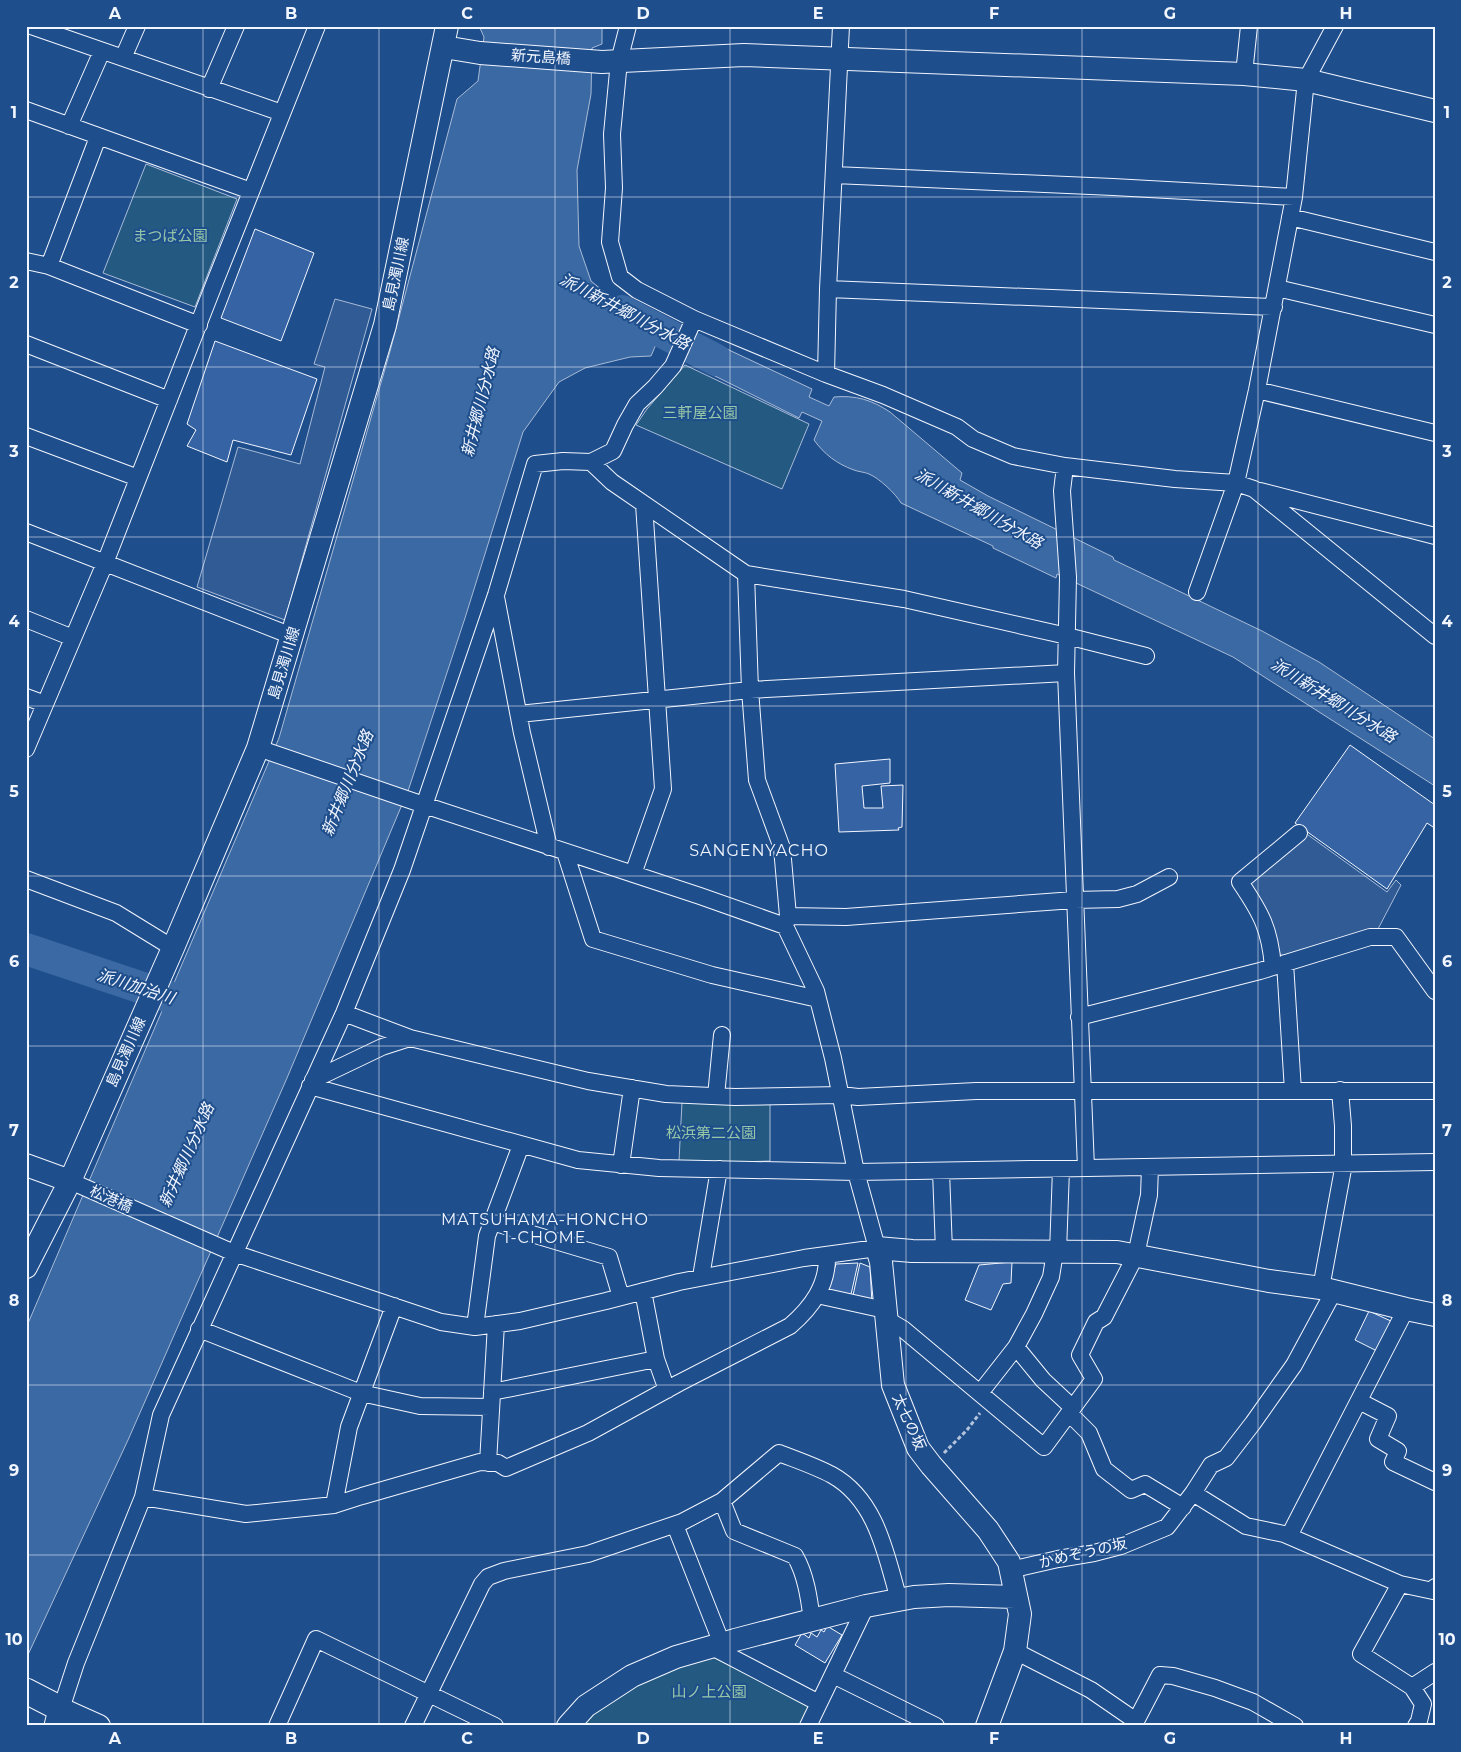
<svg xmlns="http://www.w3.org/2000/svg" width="1461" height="1752" viewBox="0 0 1461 1752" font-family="Montserrat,'Noto Sans JP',sans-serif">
	<rect width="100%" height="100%" fill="#1f4e8c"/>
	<path fill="#245a82" stroke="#a8bbd7" d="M146,164L237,199L195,307L103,273Z
		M685,365L809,424L782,489L636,425L647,409Z
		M682,1102L770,1103V1161L710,1163L679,1161Z
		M713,1657L812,1706L802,1726H575L641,1679Z"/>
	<path fill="#305b95" stroke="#a8bbd7" d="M335,299L372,309L285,620L197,587L238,447L300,464L325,367L314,364Z
		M1304,832L1387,892L1396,880L1401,885L1378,929L1281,957L1263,910L1244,883Z"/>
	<path fill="#3b69a3" stroke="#a8bbd7" d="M479,26H602V44L592,48L591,94L577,170L579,246L591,281L613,299L664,326L651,356L630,357L585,368L559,382L523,432L465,618L409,788L287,1078L128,1440L26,1659V1328L279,738L389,355L457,99L478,81L484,37Z
		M697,335L812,389L809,397L829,406L834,397C856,395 872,400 890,412L962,473L960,480L988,496L1113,557L1114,560L1262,631L1319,662L1435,739V786L1233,657L1057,574L1056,578L993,548V546L901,503C896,494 879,478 869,474C865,472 859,472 854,470C837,464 824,454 814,440L822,421L802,412L799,418L685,361Z"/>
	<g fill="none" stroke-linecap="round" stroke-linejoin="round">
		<path stroke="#3b69a3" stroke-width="32" d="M622,311L716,360
			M26,949L211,1011"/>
	</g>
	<path fill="#3563a3" stroke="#f2f6ff" d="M255,229L314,253L281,341L221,318Z
		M215,341L317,379L291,455L233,440L227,462L187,446L196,430L187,424Z
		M1350,745L1435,805V825L1433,827L1427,823L1387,889L1295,823Z
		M890,759V783L862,786L864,808H883L881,786L903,785L902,827L898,828L899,830L839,832L835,764Z
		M1012,1262L1011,1283L1003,1284L991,1310L965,1300L979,1265Z
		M858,1263L850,1299L826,1295L836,1264Z
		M860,1263L870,1267L872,1304L852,1300Z
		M1369,1311L1393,1322L1377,1351L1355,1340Z
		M827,1626L842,1635L825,1663L795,1645L802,1633L809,1638L811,1633L817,1637L821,1630L824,1632Z"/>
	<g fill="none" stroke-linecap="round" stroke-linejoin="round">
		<defs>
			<path id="street" d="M31,26L282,113
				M628,26L619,61L612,134L614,188L610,242L620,277L637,290L694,319L826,374L883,395L957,427L973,439L1013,456L1065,466L1175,479L1236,483L1254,489L1435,636
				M123,58L137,26
				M1244,74L1249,26
				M209,89L236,26
				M26,110L251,191
				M69,126L102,51
				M834,175L1113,187L1294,197
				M1290,217L1435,252
				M26,261L49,266L199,325
				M49,266L98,137
				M1277,288L1435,325
				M828,289L1274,307
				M26,344L169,400
				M826,374L828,289L841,26
				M1257,390L1435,433
				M26,436L138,478
				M591,462L612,482L746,574L750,690L757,780L782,848L788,916L785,926
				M1065,466L1062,491L1068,577L1066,673L1086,1168
				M1260,491L1435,536
				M26,532L292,636
				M746,574L904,599L1067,636L1146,656
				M1197,592L1236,483L1257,390L1294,197L1306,80L1335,26
				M496,597L522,733L549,847
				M26,619L73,638
				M26,697L45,704
				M519,714L750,690L1066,673
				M26,749L105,563L215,282L317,26
				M565,852L593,939L712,975L818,999
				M633,874L663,789L644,504
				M26,879L116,913L173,948
				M788,916L846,917L1074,900L1118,899L1137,894L1169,877
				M1285,963L1293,1091
				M1273,967C1270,929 1261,913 1240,882L1299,833
				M344,1013L410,1038
				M1079,1017L1260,971L1370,937H1396L1435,991
				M313,1080L382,1047L410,1038L588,1081L666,1094L735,1097L841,1095L858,1097L976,1091H1435
				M310,1086L578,1160L659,1168L856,1172L1435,1162
				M716,1096L722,1035
				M621,1165L632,1088
				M941,1171L944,1251
				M70,1181L234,1253L441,1322L475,1327L520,1321L606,1301L679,1282L804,1258L877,1248L856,1172L833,1058L816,991L785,926L700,896L424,805L258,748
				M492,1222L609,1257L621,1297
				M1058,1252L1061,1169
				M701,1277L719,1169
				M1321,1288L1343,1169V1126L1340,1090
				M643,1291L656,1359L667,1390
				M817,1295L885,1310
				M886,1319L903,1329L1044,1447L1094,1379L1080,1355L1096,1322L1104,1317L1136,1255L1149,1195L1150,1167
				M475,1327L487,1236L521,1145
				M199,1329L361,1393L420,1406L491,1407
				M1016,1347L1043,1380L1073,1408
				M492,1392L656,1359
				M980,1393L1016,1347L1034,1314L1051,1277L1055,1252
				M1359,1401L1388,1416L1378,1439L1398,1451L1393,1462L1435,1482
				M1069,1413L1089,1433L1104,1469L1131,1490L1145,1484L1183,1507
				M488,1463L496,1324
				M1193,1493L1246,1526L1284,1534L1400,1584L1433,1591L1435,1587
				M143,1497L246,1514L334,1505L362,1496L480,1462L498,1463L506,1468L588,1433L679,1383L790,1326C812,1307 828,1285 827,1255
				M722,1501L734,1531L795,1556C806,1575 809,1598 812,1620
				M334,1505L349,1427L394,1306
				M675,1525L722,1644
				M1289,1536L1406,1309
				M1010,1570L1058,1559L1094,1553L1121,1546L1167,1527L1193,1493L1211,1465L1226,1458L1253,1423L1294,1365L1334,1291
				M1400,1584L1361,1654L1412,1687L1423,1704L1419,1721L1416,1726
				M712,1647L819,1703
				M1015,1651L1091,1690L1136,1721L1160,1675L1173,1676L1215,1688L1253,1702L1295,1726
				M833,1675L936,1726
				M1412,1687L1435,1672
				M61,1709L76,1663L143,1497L161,1415L344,1013L402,870L496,595L535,464L563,461L591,462L613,451L625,425L637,404L655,387L673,366L694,319
				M277,1726L316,1639L495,1726
				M413,1726L482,1584L488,1577L504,1571L588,1554L682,1522L722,1501L779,1453C797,1460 815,1466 832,1475C877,1500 886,1555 899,1600
				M808,1726L866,1606"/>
			<path id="secondary" d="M444,47L480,53L602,62L744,55L1244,74L1306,80L1435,111
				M26,1165L70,1181
				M26,1267L70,1181L173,948L258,748L385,325L447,26
				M61,1709L99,1726
				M568,1726L586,1706L632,1676L676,1657L735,1640L866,1606L914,1597L949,1595L1015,1597
				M987,1726L1015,1651L1020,1614L1009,1562L988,1530L931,1465L918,1448L893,1385L881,1262L877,1248L912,1251L1117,1252L1269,1281L1321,1288L1406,1309L1435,1315"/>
			<path id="primary" d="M26,1691L61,1709L57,1726"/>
		</defs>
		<use href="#street" stroke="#f2f6ff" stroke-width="18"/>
		<use href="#secondary" stroke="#f2f6ff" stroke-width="24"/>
		<use href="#primary" stroke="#f2f6ff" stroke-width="27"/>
		<path stroke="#b3c4dc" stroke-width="3" stroke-dasharray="4 2.5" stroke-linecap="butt" d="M944,1453L967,1430L980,1413"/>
		<use href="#street" stroke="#1f4e8c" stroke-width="16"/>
		<use href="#secondary" stroke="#1f4e8c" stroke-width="22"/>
		<use href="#primary" stroke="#1f4e8c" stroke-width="25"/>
	</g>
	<path fill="none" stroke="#f2f6ff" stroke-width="1" stroke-opacity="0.55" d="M203,26V1726M379,26V1726M555,26V1726M730,26V1726M906,26V1726M1082,26V1726M1258,26V1726M26,197H1435M26,367H1435M26,537H1435M26,706H1435M26,876H1435M26,1046H1435M26,1215H1435M26,1385H1435M26,1555H1435"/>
	<g text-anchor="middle" stroke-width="4" stroke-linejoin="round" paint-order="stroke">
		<g font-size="15" fill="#f2f6ff" stroke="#1f4e8c">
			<text transform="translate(541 57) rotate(4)" y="5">新元島橋</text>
			<text transform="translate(396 274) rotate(-78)" y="5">島見濁川線</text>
			<text transform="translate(284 663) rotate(-73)" y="5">島見濁川線</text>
			<text transform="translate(126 1052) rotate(-66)" y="5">島見濁川線</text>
			<text transform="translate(111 1199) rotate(24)" y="5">松港橋</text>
			<text transform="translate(909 1422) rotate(66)" y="5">太七の坂</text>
			<text transform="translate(1083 1553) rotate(-13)" y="5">かめぞうの坂</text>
		</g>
		<g font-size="15" fill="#97c8a6" stroke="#1f4e8c">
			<text x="170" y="241">まつば公園</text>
			<text x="700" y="418">三軒屋公園</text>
			<text x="711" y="1138">松浜第二公園</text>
			<text x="709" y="1697">山ノ上公園</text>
		</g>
		<g font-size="16" font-style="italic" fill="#f2f6ff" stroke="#1f4e8c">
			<text transform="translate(625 311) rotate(28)" y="6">派川新井郷川分水路</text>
			<text transform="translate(480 402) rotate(-76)" y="6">新井郷川分水路</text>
			<text transform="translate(979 508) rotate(30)" y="6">派川新井郷川分水路</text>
			<text transform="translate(1334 700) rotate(32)" y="6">派川新井郷川分水路</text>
			<text transform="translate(347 783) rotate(-68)" y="6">新井郷川分水路</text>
			<text transform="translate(136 986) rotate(18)" y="6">派川加治川</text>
			<text transform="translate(186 1155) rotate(-66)" y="6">新井郷川分水路</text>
		</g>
		<g font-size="16" letter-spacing="1" fill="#f2f6ff" stroke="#1f4e8c">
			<text x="759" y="856">SANGENYACHO</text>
			<text x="545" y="1225">MATSUHAMA-HONCHO<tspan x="545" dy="18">1-CHOME</tspan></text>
		</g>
	</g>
	<rect width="1461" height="1752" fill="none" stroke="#1f4e8c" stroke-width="55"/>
	<rect x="28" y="28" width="1406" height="1696" fill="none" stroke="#f2f6ff" stroke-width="2"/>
	<g font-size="16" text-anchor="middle" font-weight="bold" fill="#f2f6ff">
		<text x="115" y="19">A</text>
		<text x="291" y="19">B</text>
		<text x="467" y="19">C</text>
		<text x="643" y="19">D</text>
		<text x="818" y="19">E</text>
		<text x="994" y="19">F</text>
		<text x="1170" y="19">G</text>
		<text x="1346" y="19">H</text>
		<text x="14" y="118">1</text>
		<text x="1447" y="118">1</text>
		<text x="14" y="288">2</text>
		<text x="1447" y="288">2</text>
		<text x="14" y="457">3</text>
		<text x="1447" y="457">3</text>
		<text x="14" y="627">4</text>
		<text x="1447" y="627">4</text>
		<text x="14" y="797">5</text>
		<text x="1447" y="797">5</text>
		<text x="14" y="967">6</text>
		<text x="1447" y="967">6</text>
		<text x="14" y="1136">7</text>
		<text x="1447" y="1136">7</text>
		<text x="14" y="1306">8</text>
		<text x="1447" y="1306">8</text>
		<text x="14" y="1476">9</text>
		<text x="1447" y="1476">9</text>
		<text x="14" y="1645">10</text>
		<text x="1447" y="1645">10</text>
		<text x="115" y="1744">A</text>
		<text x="291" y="1744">B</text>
		<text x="467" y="1744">C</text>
		<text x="643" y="1744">D</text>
		<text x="818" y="1744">E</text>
		<text x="994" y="1744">F</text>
		<text x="1170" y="1744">G</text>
		<text x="1346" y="1744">H</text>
	</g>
</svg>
